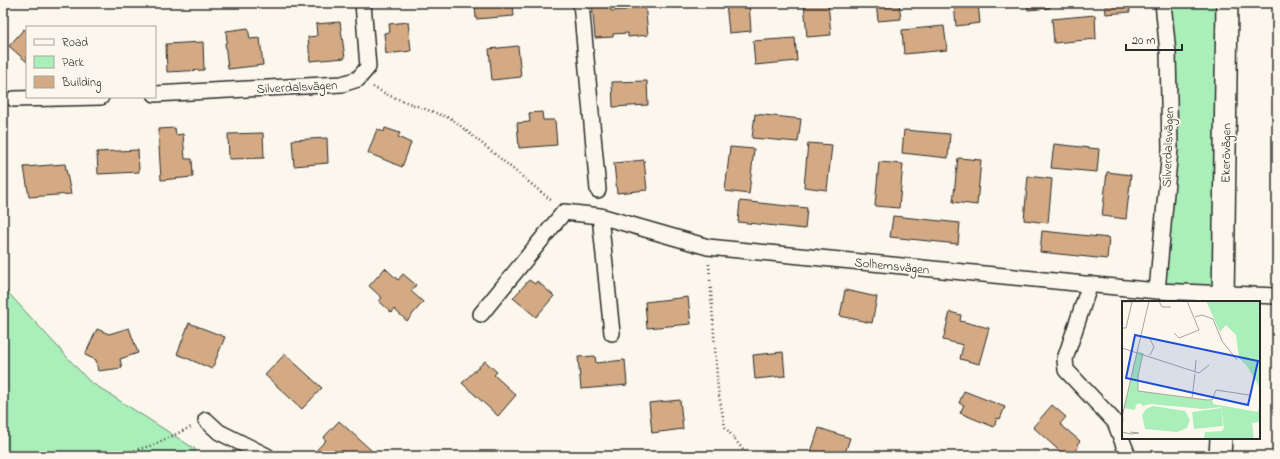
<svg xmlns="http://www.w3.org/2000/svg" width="1280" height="459" viewBox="0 0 1280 459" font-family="'Indie Flower',sans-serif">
	<rect width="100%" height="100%" fill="#fbf7ec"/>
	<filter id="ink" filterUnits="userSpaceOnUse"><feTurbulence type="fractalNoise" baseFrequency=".025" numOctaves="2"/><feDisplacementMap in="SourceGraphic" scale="8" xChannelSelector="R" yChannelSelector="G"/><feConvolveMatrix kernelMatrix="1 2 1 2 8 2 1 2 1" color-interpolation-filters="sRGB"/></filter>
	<g filter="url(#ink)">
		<path fill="#aaefba" stroke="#6a8d72" d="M1163,3H1227L1223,294L1157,291L1170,149Z
			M3,287L89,381L195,449V456H3Z"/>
		<path fill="#d3aa84" stroke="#2b2b2b" d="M475,3H513L514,16L476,19Z
			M592,3H610L611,11L626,10L625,3H645L648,35L628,37V33L613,34V37L595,38Z
			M726,3H749L751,31L729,33Z
			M804,3H828L831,35L807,37Z
			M876,3H899L901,19L878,21Z
			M954,3H978L980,23L956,26Z
			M1027,3H1050V8L1028,10Z
			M1105,3H1129L1130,12L1106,14Z
			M1095,15L1096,39L1054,43L1052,19Z
			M340,22L345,58L310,61L308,37L317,36L316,24Z
			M408,22L411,51L386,54L384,33L390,32L389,24Z
			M944,26L947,50L904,54L902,30Z
			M248,28L250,39L260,38L263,65L228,69L225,43L227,42L226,31Z
			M24,29L27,32V62L9,46Z
			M795,38L797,61L755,65L753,41Z
			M203,42L204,70L167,72L166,44Z
			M518,46L521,77L492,80L489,49Z
			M647,81L648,105L613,107L612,82Z
			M542,112L543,120H555L557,145L519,148L517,123L530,122L529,113Z
			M755,114L801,119L798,142L752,138Z
			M175,128L176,135L183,134L185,159H192L193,177L161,180L158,129Z
			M385,128L400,133L398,137L411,143L402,167L368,153L377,129L384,132Z
			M904,130L950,134L948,158L902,153Z
			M263,133L264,158L229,159L228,134Z
			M327,138L328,163L294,166L292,140Z
			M808,143L832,145L827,190L804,187Z
			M1054,144L1099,149L1097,172L1051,168Z
			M730,147L754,149L749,194L725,191Z
			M138,150L139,172L98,174L97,152Z
			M958,158L981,160L977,205L953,202Z
			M644,160L647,190L617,193L614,163Z
			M879,162L903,164L899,208L875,206Z
			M65,164L71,194L29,197L24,167Z
			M1107,172L1131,175L1126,219L1102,216Z
			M1028,176L1052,179L1048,223L1024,220Z
			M740,201L807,208L805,229L738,222Z
			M893,216L960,223L958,244L890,237Z
			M1042,231L1109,238L1107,259L1040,252Z
			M385,268L398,280L403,274L416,285L411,291L423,302L407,321L394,309L392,313L379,301L382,298L369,286Z
			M529,280L535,284L537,281L554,296L536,317L513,298Z
			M845,290L877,297L872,323L840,316Z
			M688,297L691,324L647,328L645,302Z
			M950,312L961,315L960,321L989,328L979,364L960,359L963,345L943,340Z
			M189,323L225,337L212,369L177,354Z
			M129,328L138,353L120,359L122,368L98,371L96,360L85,355L97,329L109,334Z
			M783,352L785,376L755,379L753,355Z
			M285,354L322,388L302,409L265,375Z
			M595,356L596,363L625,360L627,385L581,389L578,357Z
			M485,361L497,372L494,375L516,395L498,416L462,383Z
			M964,391L1005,407L1000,419L997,418L994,427L960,413L964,405L959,403Z
			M680,400L683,429L652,433L649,403Z
			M1052,405L1066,417L1060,424L1080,441L1077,444L1079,446L1070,456H1065L1033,427Z
			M339,421L372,451L367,456L312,455L326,440L323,438Z
			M819,428L850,438L844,456L810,455Z"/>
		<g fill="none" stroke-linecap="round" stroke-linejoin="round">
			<defs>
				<path id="minor" d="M581,3L598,190
					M155,94L342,84L358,79L368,67L363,3
					M14,99L101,97
					M600,216L612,333
					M1090,284L1065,359L1066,370L1115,422L1128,456
					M1157,291L1170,149L1168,53L1163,3
					M481,314L564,212L600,216L708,247L1157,291L1277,296
					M206,420L219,432L267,456"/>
				<path id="secondary" d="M1223,302L1227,3
					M1220,456L1221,438"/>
			</defs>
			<use href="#minor" stroke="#2b2b2b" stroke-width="18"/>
			<use href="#secondary" stroke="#2b2b2b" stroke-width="24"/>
			<path stroke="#2b2b2b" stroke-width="2.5" stroke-dasharray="1 3" stroke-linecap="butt" d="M373,87L390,96L452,119L552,201
				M709,264L718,390L725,427L748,456
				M115,456L153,445L191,427"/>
			<use href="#minor" stroke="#fbf7ec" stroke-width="15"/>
			<use href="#secondary" stroke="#fbf7ec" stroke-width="21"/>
		</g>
	</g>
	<g text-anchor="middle" stroke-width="4" stroke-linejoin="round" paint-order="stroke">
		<g font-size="13" fill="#2b2b2b" stroke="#fbf7ec">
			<text transform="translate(297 86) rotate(-3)" y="5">Silverdalsvägen</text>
			<text transform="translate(1167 147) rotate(-88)" y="5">Silverdalsvägen</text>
			<text transform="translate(1225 153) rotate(-89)" y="5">Ekerövägen</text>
			<text transform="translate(892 265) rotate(6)" y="5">Solhemsvägen</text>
		</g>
	</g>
	<g transform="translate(1122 301)">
		<rect width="138" height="138" fill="#fbf7ec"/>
		<path d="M84,0H138V87L125,65L117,57L114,34L104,24L98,31ZM15,50L21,52L16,75V90L91,100V103L136,111L138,102V121L130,122L132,138H82L83,131L100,130L102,127L99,106L82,108L28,103L21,105L18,102L14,104L13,109L2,107ZM31,105L63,110L68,119L65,127L55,131L23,128L20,114L24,108ZM99,107L101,125L72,128L70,111Z" fill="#aaefba"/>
		<path fill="none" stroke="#a8a59f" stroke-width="1" d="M37,0L40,6H49M0,1L43,0M73,16L80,14L91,18L100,40L115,59M0,27H4L10,1M52,32L57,37L77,29L65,0M27,36L32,46L28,54M0,47L77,72L87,64M21,52L16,75V90L85,99H90L94,89L127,94M73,71L74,59M70,97L73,73M0,116L27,0M0,131L9,133L17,132L8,131M0,131L1,116"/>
		<path fill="#1d4ed8" fill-opacity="0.15" stroke="#1d4ed8" stroke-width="2" d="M13,34L136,60L126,104L4,77Z"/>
		<rect width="138" height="138" fill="none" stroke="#2b2b2b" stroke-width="2"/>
	</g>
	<rect width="1280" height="459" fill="none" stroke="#fbf7ec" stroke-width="16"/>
	<rect x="8" y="8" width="1264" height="443" fill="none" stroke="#2b2b2b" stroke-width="1.5" filter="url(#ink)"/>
	<rect x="26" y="26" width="130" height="72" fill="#fbf7ec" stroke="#a8a59f"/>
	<rect x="34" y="39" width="20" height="6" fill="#fbf7ec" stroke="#a8a59f"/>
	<text x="62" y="46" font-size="12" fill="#2b2b2b">Road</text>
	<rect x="34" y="56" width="20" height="12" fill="#aaefba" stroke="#a8a59f"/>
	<text x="62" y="66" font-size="12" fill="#2b2b2b">Park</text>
	<rect x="34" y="76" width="20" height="12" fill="#d3aa84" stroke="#a8a59f"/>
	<text x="62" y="86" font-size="12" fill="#2b2b2b">Building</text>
	<path d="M1126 44v6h56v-6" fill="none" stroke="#2b2b2b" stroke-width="2"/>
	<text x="1132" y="44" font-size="12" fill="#2b2b2b" stroke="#fbf7ec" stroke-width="3" paint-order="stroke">20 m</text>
</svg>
